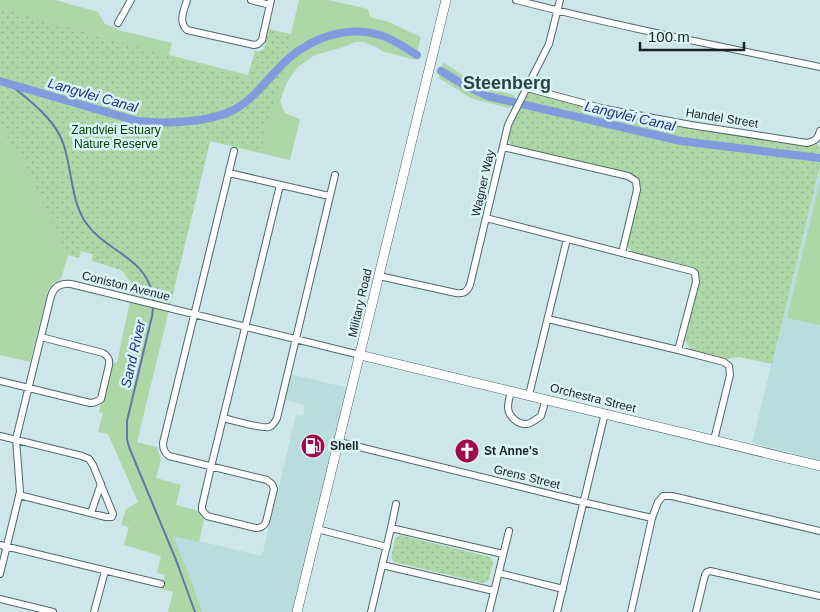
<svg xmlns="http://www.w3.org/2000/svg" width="820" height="612" viewBox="0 0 820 612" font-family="Helvetica,sans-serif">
	<defs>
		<pattern id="park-dots" width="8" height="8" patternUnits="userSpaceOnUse" patternTransform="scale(1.25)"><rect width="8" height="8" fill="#aed7a8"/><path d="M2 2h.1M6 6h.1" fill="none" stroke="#95b890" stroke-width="1.8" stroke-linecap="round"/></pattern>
	</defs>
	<rect width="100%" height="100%" fill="#cde6e9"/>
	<path fill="#b9dcdf" d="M820,168V460L752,443Z
		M290,374L352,389L297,612H202L192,582L172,535L262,556L296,415L303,416L305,405L283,399Z"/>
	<path fill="#aed7a8" d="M0,0H55L98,12L105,24L122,31L172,43L169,55L248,75L255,51L259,52L264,49L269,29L291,34L299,0H329L368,9L370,17L389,22L421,37L415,60L382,51L376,47L364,42H355L344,47L315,55L298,67L287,82L280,101L285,113L300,119L290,160L210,141L137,442L157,447L161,459L156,478L181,485L176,505L199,511L204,520L199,542L173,536L192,582L202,612H168L173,592L162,589L165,575L157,573L161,556L124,545L129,527L121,525L126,509L138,502L108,434L98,432L103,413L99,412L112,362L117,363L133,286L123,272L118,268L93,254L81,251L79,258L68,255L61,279L53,283L48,290L30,362L0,355Z
		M443,62L471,81L484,87L514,95C516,101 513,104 509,108L477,100L469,97L439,78Z
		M820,181V325L787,318Z"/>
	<path fill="url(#park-dots)" d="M0,8L248,79L255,51L259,52L264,49L269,29L293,36L261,150L210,141L172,297L169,296L167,301L136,292L134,285L124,271L92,261L93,254L81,251L79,258L68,255L24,162L3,131L0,129Z
		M531,92L611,112L816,142L820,148V166L772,364L739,357L725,359L691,350L685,340L700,279L698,271L693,267L633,252L629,249L627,243L640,188L638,180L633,175L516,147L510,144C505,132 521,99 531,92Z
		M400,535L490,557L493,563L489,580L483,583L394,562L391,558L395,539Z"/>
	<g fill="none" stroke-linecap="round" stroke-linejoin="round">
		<path stroke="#6277a7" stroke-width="2" d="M6,82C26,97 57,120 64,146C72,170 71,201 86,223C106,252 147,257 153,297C154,303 153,309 152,316L127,421V439L129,447L176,560L195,612"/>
		<path stroke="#819bdf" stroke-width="8" d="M441,71L464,85L487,96L681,141L820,158
			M0,81L137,121C165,124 212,123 237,108C257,96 271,74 289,58C314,37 348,25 380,35C394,39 405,48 417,55"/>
		<defs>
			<path id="street" d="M187,0C184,10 178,22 187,30L254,45L258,44L262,40L271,0
				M251,0L270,5
				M516,0C616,26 718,46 820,67
				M118,23L131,0
				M527,88L605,109L691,125L807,143C815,141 818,139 820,131
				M503,147L628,176L636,181L637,190L622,253
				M234,151L163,443C163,449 164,452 169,456L267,480L272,484L274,489L266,522C264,526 262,528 256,528L207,516L202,510V506L211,467L280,185
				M229,173L329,196
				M486,218L692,271L695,273L696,282L678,350
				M379,276L456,293C464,294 467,292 470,285L508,125L515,111L549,44L560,0
				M548,319L678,350L724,362L729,366L730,375L714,440
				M0,381L90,403C95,403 97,402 101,399L109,365C110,359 108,356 103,353L41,337
				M511,391C510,396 508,402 508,407C508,416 518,425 527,424C532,423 538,418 541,416L546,399
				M529,395L567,239
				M223,418C232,420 262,429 269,427C273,426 275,422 277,418L335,175
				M0,436L82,456L89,459L93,465L113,514L112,517H106L19,495
				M339,442L578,501L652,518
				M91,513L101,484
				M391,528L503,554
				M317,529L387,547
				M0,545L161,584
				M382,565L494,591
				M499,573L563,589
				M0,574L20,492L16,439L51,296C54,286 61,283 71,284L360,355
				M0,599L53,612
				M94,612L105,571
				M371,612L391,528L396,504
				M489,612L509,531
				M557,612L605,413
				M631,612L652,518L658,502L663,496H672L820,531
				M696,612L705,575L707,572L710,571L820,596"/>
			<path id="secondary" d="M360,355L820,466
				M297,612L446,0"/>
		</defs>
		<use href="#street" stroke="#50676a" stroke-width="8"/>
		<use href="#secondary" stroke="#50676a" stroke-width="10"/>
		<use href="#street" stroke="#fff" stroke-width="6"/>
		<use href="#secondary" stroke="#fff" stroke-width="9"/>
	</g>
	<defs>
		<symbol id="fuel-disc" viewBox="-11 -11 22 22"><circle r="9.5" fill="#a00a4f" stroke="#daf3f6"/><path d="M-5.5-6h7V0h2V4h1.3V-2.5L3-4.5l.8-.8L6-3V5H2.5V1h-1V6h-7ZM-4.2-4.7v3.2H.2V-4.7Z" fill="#fff"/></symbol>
		<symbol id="church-disc" viewBox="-11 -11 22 22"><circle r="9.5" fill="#a00a4f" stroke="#daf3f6"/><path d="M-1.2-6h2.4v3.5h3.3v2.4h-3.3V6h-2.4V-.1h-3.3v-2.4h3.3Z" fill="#fff"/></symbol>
	</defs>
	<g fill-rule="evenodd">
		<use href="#fuel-disc" x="299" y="432" width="28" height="28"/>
		<use href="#church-disc" x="453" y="437" width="28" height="28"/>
	</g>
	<g text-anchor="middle" stroke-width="5" stroke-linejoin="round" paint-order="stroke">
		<g font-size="12" fill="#192223" stroke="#daf3f6">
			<text transform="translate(722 118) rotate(9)" y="4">Handel Street</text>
			<text transform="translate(483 183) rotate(-77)" y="4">Wagner Way</text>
			<text transform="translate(126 286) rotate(14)" y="4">Coniston Avenue</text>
			<text transform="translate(360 303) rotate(-77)" y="4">Military Road</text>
			<text transform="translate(593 398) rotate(14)" y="4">Orchestra Street</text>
			<text transform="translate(527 477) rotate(14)" y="4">Grens Street</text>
		</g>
		<g font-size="12" fill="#023d00" stroke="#daf3f6">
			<text x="116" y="134">Zandvlei Estuary<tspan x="116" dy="14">Nature Reserve</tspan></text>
		</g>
		<g font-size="12" font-weight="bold" fill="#192223" stroke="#daf3f6" text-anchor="start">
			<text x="330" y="450">Shell</text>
			<text x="484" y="455">St Anne's</text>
		</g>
		<g font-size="14" font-style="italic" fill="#213684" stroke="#daf3f6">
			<text transform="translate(93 95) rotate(16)" y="5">Langvlei Canal</text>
			<text transform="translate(630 116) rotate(13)" y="5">Langvlei Canal</text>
			<text transform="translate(133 354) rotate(-77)" y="5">Sand River</text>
		</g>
		<g font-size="18" font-weight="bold" fill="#2d4244" stroke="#daf3f6">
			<text x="507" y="89">Steenberg</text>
		</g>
	</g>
	<path d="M640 42v8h104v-8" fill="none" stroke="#192223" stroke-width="2.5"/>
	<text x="648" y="42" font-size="15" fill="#192223" stroke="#daf3f6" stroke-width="4" paint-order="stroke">100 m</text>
</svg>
